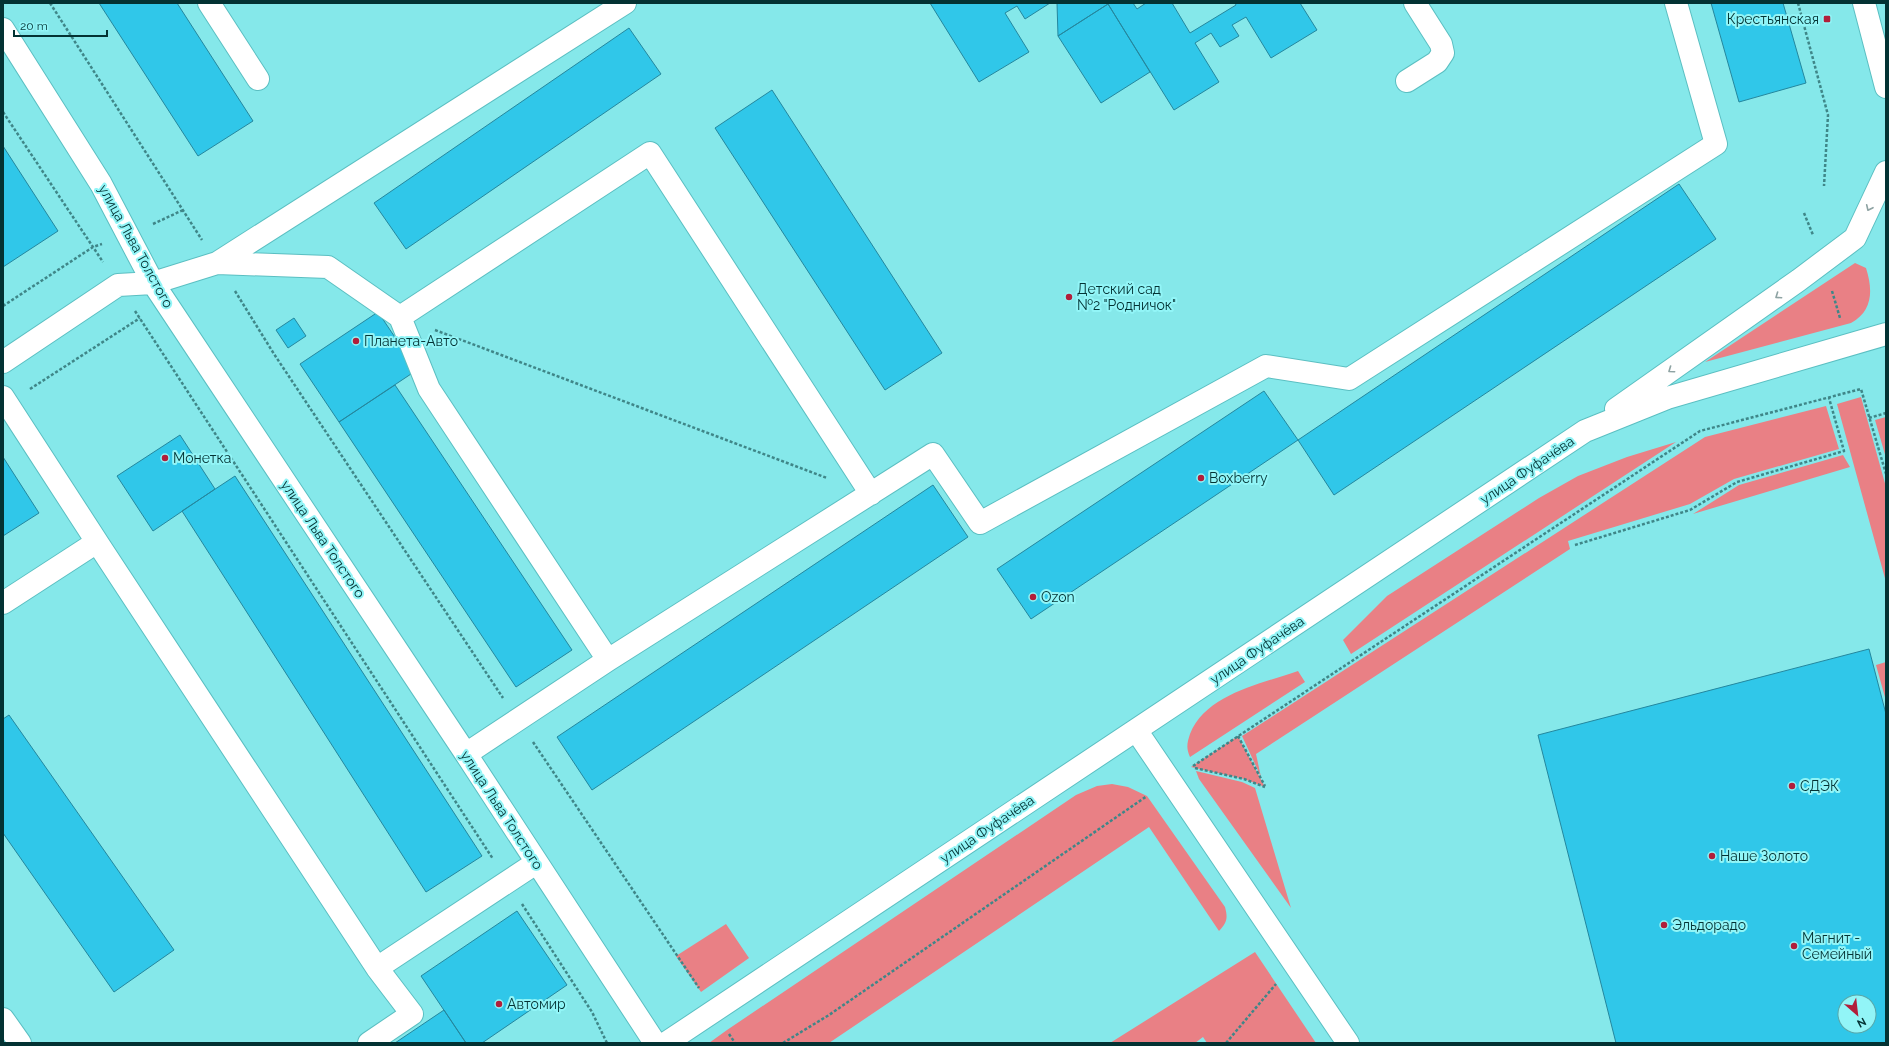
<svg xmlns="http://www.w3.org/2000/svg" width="1889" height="1046" viewBox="0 0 1889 1046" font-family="Raleway,sans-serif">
	<rect width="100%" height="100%" fill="#85e8ea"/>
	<path fill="#e98085" d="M1855,263L1866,268C1873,290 1873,311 1851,323L1705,362Z
		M1861,397L1886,487V582L1837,404Z
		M1826,406L1839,449L1734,479L1690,504L1568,541L1570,549L1256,754L1261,777L1242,736L1705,437Z
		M1886,417V458L1875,420Z
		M1676,442L1351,654L1343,640L1387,596L1539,498L1578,476L1627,457Z
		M1843,455L1850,467L1693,514L1739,485Z
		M1886,662V701L1876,665Z
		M1298,671L1305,682L1190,757C1186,748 1187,743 1190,734C1206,694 1261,684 1298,671Z
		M1238,736L1265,787L1244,779L1191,767Z
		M1196,771L1242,782L1255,788L1291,908L1199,779Z
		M1112,784L1128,787L1147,796L1225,907C1228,918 1227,923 1219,931L1149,827L829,1043H709L727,1030L1076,795L1097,786Z
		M726,924L749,958L701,992L676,956Z
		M1255,952L1316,1043H1207L1203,1037L1195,1043H1110Z"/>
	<path fill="#30c7e9" stroke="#24879e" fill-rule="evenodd" d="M99,3H177L253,121L198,156Z
		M930,3H1050L1025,19L1017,6L1005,13L1029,52L979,82Z
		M1057,3H1133L1137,9L1146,3H1172L1190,33L1236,5L1235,3H1300L1317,30L1271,58L1246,17L1232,25L1239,36L1220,47L1211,33L1195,43L1219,82L1174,110L1108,4L1058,36Z
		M1711,3H1783L1806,83L1739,102Z
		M1108,4L1150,72L1101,103L1058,36Z
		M629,28L661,74L406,249L374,203Z
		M772,90L942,353L885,390L715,128Z
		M3,146L58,231L3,267Z
		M1679,184L1716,239L1334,495L1298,440Z
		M378,312L417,370L339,422L300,364Z
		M294,318L306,336L288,348L276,330Z
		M395,385L572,650L516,687L339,422Z
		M1264,391L1298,440L1031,619L997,569Z
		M180,435L215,489L153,531L117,476Z
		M3,457L39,513L3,536Z
		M235,476L482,856L426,892L182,511Z
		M933,485L968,537L592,790L557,737Z
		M1869,649L1886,714V1043H1616L1538,735ZM1845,1002H1869V1026H1845Z
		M9,715L174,950L114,992L3,833V719Z
		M517,911L567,985L482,1043H466L421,976Z
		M444,1010L466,1043H395Z"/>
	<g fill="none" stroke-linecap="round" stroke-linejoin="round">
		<defs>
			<path id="minor" d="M209,3L258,79
				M1864,3L1886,87
				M3,29L101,184L153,283L466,754L655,1043
				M1407,81L1437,62L1443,53L1441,44L1415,3
				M217,263L328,267L400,317L650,153L871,494
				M400,317L429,389L608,660
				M3,362L118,285L153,283L217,263L625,3
				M3,397L97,542L3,603
				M1616,409L1799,280L1855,238L1886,172
				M97,542L377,968
				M1136,730L1348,1043
				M466,754L608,660L933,454L980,523L1266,366L1349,379L1716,144L1676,3
				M3,1019L20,1043
				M369,1043L412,1014L377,968L536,863
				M666,1043L1585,431L1667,398L1886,334"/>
		</defs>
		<use href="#minor" stroke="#5bbfc2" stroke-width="24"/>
		<path stroke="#3f8688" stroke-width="2.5" stroke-dasharray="3 2" stroke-linecap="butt" d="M50,3L202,240
			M1798,3L1828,115L1824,186
			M3,112L103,262
			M1804,213L1813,235
			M153,224L183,210
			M235,291L274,354L503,698
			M1832,291L1840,318
			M3,306L93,247L102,244
			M135,311L493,859
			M435,330L827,478
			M30,389L140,318
			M1869,418L1886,413
			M1575,545L1690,510L1737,482L1844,451L1829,398
			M1238,736L1265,786
			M533,742L699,988
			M1193,766L1700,431L1861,389L1886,474
			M1195,768L1244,779L1265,787
			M522,904L592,1012L607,1043
			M729,1034L735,1043
			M783,1043L829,1015L1147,796
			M1226,1043L1276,984"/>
		<use href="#minor" stroke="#fff" stroke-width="22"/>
	</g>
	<defs><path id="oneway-chevron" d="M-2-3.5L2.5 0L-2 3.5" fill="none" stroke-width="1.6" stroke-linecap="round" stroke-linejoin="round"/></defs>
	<g stroke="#8ea3a3">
		<use href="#oneway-chevron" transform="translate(1869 208) rotate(115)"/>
		<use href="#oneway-chevron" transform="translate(1778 296) rotate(145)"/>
		<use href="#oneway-chevron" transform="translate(1671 370) rotate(145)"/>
	</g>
	<g fill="#b11e3a" stroke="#92f5f7" stroke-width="1.5">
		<rect x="1823" y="15" width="8" height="8" rx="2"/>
		<circle cx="1069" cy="297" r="4"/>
		<circle cx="356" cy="341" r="4"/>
		<circle cx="165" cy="458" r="4"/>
		<circle cx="1201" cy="478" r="4"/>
		<circle cx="1033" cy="597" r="4"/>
		<circle cx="1792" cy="786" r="4"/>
		<circle cx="1712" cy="856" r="4"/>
		<circle cx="1664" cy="925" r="4"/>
		<circle cx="1794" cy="946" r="4"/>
		<circle cx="499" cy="1004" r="4"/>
	</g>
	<g text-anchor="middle" stroke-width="4" stroke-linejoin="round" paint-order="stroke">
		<g font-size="14" fill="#033233" stroke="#92f5f7" text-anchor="start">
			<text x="1819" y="24" text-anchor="end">Крестьянская</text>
			<text x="1077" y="294">Детский сад<tspan x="1077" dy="16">№2 "Родничок"</tspan></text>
			<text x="364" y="346">Планета-Авто</text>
			<text x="173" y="463">Монетка</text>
			<text x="1209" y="483">Boxberry</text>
			<text x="1041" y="602">Ozon</text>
			<text x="1800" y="791">СДЭК</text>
			<text x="1720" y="861">Наше Золото</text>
			<text x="1672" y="930">Эльдорадо</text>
			<text x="1802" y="943">Магнит -<tspan x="1802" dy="16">Семейный</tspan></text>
			<text x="507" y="1009">Автомир</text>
		</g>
		<g font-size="14" fill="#033233" stroke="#92f5f7">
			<text transform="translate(136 246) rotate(61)" y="5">улица Льва Толстого</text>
			<text transform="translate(1527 470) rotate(-34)" y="5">улица Фуфачёва</text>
			<text transform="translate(323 539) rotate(56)" y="5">улица Льва Толстого</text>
			<text transform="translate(1257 650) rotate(-34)" y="5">улица Фуфачёва</text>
			<text transform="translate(502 810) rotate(57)" y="5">улица Льва Толстого</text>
			<text transform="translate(987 829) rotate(-34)" y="5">улица Фуфачёва</text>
		</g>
	</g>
	<rect width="1889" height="1046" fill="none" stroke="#033233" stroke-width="8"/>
	<g transform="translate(1857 1014) rotate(152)"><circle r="19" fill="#92f5f7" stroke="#59a7a9"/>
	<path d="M0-3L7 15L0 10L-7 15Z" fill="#b11e3a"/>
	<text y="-6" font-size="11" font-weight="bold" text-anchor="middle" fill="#033233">N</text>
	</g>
	<path d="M14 30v6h93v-6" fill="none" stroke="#033233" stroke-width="2"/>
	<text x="20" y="30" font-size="12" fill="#033233" stroke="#92f5f7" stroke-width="3" paint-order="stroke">20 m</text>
</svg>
